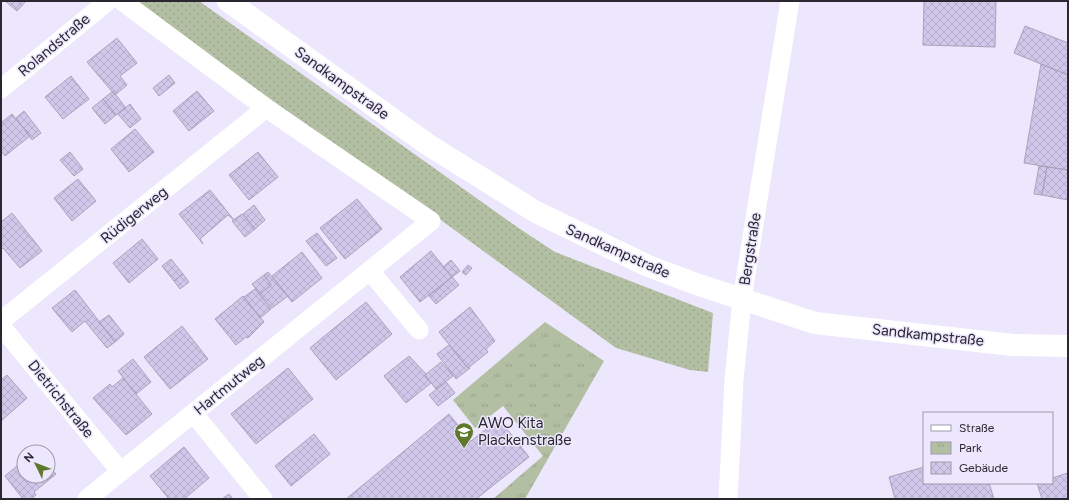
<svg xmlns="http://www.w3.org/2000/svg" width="1069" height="500" viewBox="0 0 1069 500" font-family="Figtree,sans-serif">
	<defs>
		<pattern id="grass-dots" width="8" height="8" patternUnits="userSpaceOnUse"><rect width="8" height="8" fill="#b3bfa3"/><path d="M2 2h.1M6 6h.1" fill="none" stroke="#9aa48d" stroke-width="1.8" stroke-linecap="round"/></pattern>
		<pattern id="park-tufts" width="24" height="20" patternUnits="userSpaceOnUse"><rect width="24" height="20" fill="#b3bfa3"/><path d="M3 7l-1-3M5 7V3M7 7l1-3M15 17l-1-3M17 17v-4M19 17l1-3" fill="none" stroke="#9aa48d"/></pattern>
		<pattern id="building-cross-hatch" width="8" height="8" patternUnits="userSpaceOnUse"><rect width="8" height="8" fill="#d0c8eb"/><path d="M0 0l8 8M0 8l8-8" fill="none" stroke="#b3acca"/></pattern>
	</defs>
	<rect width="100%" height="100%" fill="#ece7fc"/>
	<path fill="url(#grass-dots)" d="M132,1H199L520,229L555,252L713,313L708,372L690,370L616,348L434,215Z"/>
	<path fill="url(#park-tufts)" d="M545,322L604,361L525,499H493L543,456L503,406L475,428L453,400Z"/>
	<path fill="url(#building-cross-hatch)" stroke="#a8a2bb" d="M5,1H26L17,11Z
		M924,1H996L995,47L923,45Z
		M1025,26L1068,43V75L1014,53Z
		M117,38L137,63L120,76L127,85L115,95L87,62Z
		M1041,64L1068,75V170L1024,163Z
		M169,75L175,83L159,96L153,88Z
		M71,76L89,99L63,119L45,97Z
		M113,91L126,108L116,115L103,99Z
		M197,91L214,111L189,131L173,111Z
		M103,99L116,115L105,124L92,108Z
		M130,104L141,119L130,128L118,114Z
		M24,111L41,133L32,140L16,118Z
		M12,114L30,136L5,156L1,151V123Z
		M135,129L154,152L129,172L111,149Z
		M70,152L83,169L74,176L60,160Z
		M258,152L278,177L249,200L229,175Z
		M1039,166L1047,167L1042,195L1034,194Z
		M1047,167L1068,170V200L1042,195Z
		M78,179L96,201L72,221L54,198Z
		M210,190L234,220L228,215L200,239L203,244L179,214Z
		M357,199L382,229L345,259L320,228Z
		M254,205L265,220L255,229L243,214Z
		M12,213L42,251L20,268L3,248L1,249V222Z
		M242,214L255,229L245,237L232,221Z
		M317,233L337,258L326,266L306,241Z
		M142,239L158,259L129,283L113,263Z
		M431,251L452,277L420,302L400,277Z
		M302,252L322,278L292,302L272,276Z
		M171,259L183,274L174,281L162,266Z
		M451,260L460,271L452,277L443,267Z
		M468,265L472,268L466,275L462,272Z
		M268,272L288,296L272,308L260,294L271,285L264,275Z
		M183,274L189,282L180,289L174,281Z
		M264,275L271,285L260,294L252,284Z
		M452,277L459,285L436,304L429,296Z
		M255,289L271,309L260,318L244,297Z
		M75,290L115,342L107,348L85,321L72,332L52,308Z
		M243,296L264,322L248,338L246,337L236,345L215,319Z
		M366,302L392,334L336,380L310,348Z
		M470,307L495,341L486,349L488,352L468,368L439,332Z
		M109,315L124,334L115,342L99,322Z
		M182,326L208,359L170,389L144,357Z
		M449,345L468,368H470L456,379L437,354Z
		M409,356L426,374L425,375L431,383L406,403L384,376Z
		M133,359L151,382L136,394L118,371Z
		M441,362L453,376L436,389L425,375Z
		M288,368L313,399L256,444L231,414Z
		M7,375L27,398L1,421V380Z
		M123,378L152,414L126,435L93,398L110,384L112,387Z
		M446,382L455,393L438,406L429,395Z
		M449,414L471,441L499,419L529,457L476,499H346Z
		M314,434L330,454L291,486L275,466Z
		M184,447L209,478L184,499H169L150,476Z
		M24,460V476H48V465L56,474L34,492L36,495L31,499H23L5,476Z
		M924,467V483H989L994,499H895L889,477Z
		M1068,473V499H1042L1037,483H1052V478Z
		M229,494L233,499H222Z"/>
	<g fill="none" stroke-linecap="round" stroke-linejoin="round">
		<path stroke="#fff" stroke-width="19" d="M1,89L108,1
			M370,271L419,330
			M1,321L266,108
			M1,326L121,472
			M194,414L263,499
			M87,499L431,221L266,108L122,1
			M728,499L734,380L742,299L790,1"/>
		<path stroke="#fff" stroke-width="22" d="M228,1L427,144L536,212L648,266L699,285L815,323L1013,345L1068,346"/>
	</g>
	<defs>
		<symbol id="school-pin" viewBox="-11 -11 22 30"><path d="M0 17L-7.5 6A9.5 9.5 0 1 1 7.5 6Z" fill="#5e792c" stroke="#ece7fc"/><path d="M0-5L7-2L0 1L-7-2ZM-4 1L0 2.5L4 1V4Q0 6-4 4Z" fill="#fff"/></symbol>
	</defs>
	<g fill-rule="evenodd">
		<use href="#school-pin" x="453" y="421" width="22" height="30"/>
	</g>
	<g text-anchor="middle" stroke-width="3" stroke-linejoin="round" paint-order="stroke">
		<g font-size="15" fill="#2a2731" stroke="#ece7fc">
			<text transform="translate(54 45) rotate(-40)" y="5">Rolandstraße</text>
			<text transform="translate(342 83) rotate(36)" y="5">Sandkampstraße</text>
			<text transform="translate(134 215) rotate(-39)" y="5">Rüdigerweg</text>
			<text transform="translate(750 249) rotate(-81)" y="5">Bergstraße</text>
			<text transform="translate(618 251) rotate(24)" y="5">Sandkampstraße</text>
			<text transform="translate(928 335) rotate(6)" y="5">Sandkampstraße</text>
			<text transform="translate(229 385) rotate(-39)" y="5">Hartmutweg</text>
			<text transform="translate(61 399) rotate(51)" y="5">Dietrichstraße</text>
		</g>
		<g font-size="15" fill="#2a2731" stroke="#ece7fc" text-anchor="start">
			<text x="478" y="428">AWO Kita<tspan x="478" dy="17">Plackenstraße</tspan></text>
		</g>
	</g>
	<rect width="1069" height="500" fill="none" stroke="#2a2731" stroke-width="4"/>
	<rect x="923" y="412" width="130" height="72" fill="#ece7fc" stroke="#9e9aab"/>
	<rect x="931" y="425" width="20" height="6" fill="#ffffff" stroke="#9e9aab"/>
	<text x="959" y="432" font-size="12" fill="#2a2731">Straße</text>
	<rect x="931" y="442" width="20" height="12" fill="url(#park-tufts)" stroke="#9e9aab"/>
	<text x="959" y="452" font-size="12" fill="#2a2731">Park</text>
	<rect x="931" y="462" width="20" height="12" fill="url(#building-cross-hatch)" stroke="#9e9aab"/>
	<text x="959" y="472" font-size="12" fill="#2a2731">Gebäude</text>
	<g transform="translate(36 464) rotate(313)"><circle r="19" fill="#ece7fc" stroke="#9e9aab"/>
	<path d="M0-3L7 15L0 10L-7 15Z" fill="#5e792c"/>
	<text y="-6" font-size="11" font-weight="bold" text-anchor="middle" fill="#2a2731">N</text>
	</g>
</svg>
